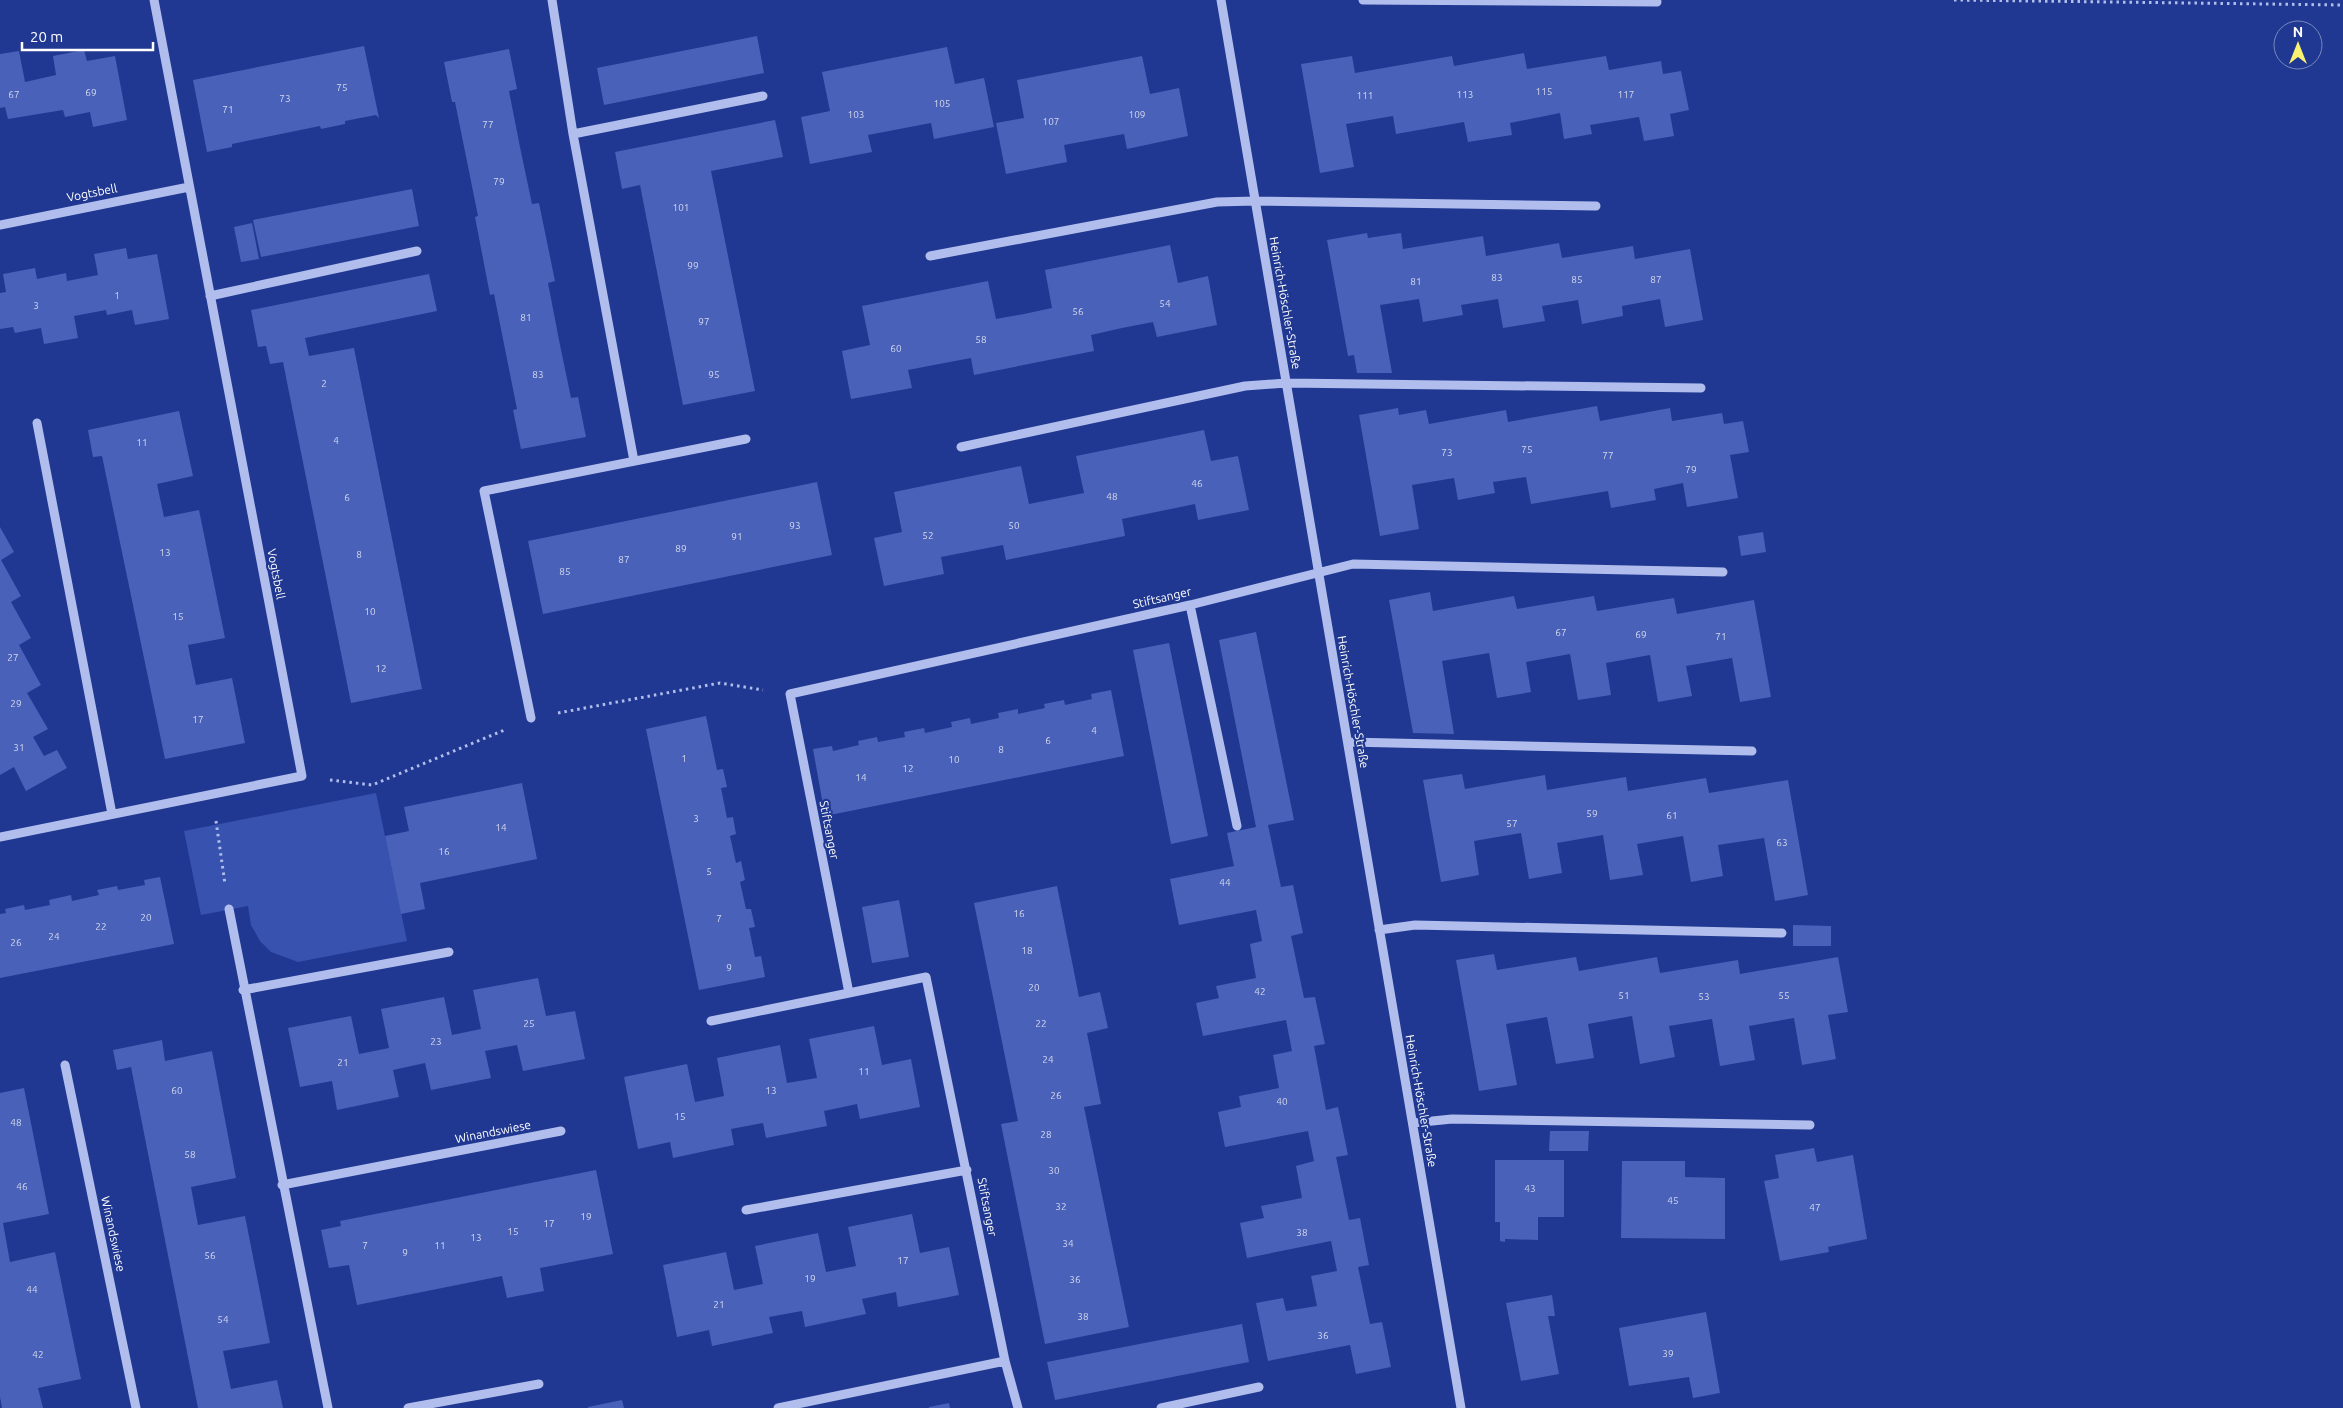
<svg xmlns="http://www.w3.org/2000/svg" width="2343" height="1408" viewBox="0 0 2343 1408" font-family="Ubuntu,sans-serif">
	<rect width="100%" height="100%" fill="#203891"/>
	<path fill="#3852af" d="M376,793L407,941L298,962L271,952L260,941L251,925L248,906L201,915L184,831Z"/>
	<path fill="#4961b8" d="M757,36L764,73L604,105L597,68Z
		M364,46L379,118L376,115L345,121V124L321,129L320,126L232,144V147L207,152L193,80Z
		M947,47L955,84L984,78L994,127L934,139L931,123L868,135L872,152L810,164L801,117L830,111L822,72Z
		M509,49L517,89L509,91L520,147L532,204L539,203L555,281L548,283L559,340L571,398L578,397L586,437L521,449L513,410L517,409L494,294L490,295L475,217L478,216L455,102H452L444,62Z
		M84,50L87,61L115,56L127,120L93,127L90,112L65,117L63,110L8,119L5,107L0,108V54L19,51L25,82L56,75L53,56Z
		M1524,53L1527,69L1606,56L1609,70L1661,61L1663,74L1681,71L1689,110L1670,114L1674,136L1644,141L1639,117L1590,125L1592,134L1564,139L1560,113L1510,123L1512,135L1468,142L1464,122L1396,134L1393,116L1346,124L1354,167L1320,173L1301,64L1352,56L1355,73L1452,56L1454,66Z
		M1142,56L1150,94L1179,88L1188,136L1127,149L1124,134L1064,145L1067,162L1006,174L996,123L1024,118L1017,80Z
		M775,120L783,157L711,171L755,391L683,405L640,185L622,189L615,152Z
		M412,189L419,226L261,257L253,220Z
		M252,223L259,259L241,262L234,227Z
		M1367,233L1368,238L1401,233L1403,249L1483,236L1486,256L1559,243L1562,258L1633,246L1635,259L1690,249L1703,320L1665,327L1660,299L1622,306L1623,316L1582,324L1578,300L1542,306L1545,321L1503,328L1498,299L1461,305L1463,315L1423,322L1419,299L1380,305L1392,373H1357L1354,355L1348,356L1327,240Z
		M1170,245L1178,283L1208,276L1217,325L1157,337L1153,322L1122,328L1091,335L1094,351L974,375L971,358L939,364L908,370L912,388L851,399L842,351L870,345L862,306L988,281L996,319L1024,314L1052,308L1045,270Z
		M126,248L128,259L157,254L169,319L135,325L132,310L107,315L106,310L74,316L78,338L44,344L41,328L15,333L13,327L0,329V293L6,292L3,274L35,268L37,279L66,273L67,281L98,275L94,254Z
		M429,274L437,311L305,338L309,356L354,348L422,689L351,703L283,362L270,364L266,346L258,347L251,310Z
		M1597,406L1600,421L1670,408L1672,421L1722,413L1724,424L1743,421L1749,452L1730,455L1738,498L1687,507L1683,483L1654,489L1656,500L1611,508L1608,491L1531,504L1526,477L1493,482L1495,493L1458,500L1454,478L1412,485L1419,529L1380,536L1359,415L1398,408L1399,415L1426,410L1429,424L1506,410L1508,422Z
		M179,411L193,476L157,484L164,517L199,510L225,638L188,645L192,666L196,685L232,678L245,743L165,759L102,456L93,457L88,430Z
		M1204,430L1211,461L1238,456L1249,510L1198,520L1195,504L1122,519L1125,536L1006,560L1003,545L941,557L944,574L884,586L874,538L902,532L894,492L1021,466L1029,504L1084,493L1076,456Z
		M817,482L832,555L543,614L528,541Z
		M0,527L14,552L1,560L21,596L11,602L31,638L19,645L41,685L27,693L48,729L33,737L44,756L57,750L67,768L26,791L14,767L0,775Z
		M1763,532L1766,552L1741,556L1738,536Z
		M1430,592L1433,611L1514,596L1517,609L1594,596L1597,611L1674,598L1677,614L1754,600L1771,697L1740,702L1732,658L1686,666L1692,696L1658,702L1650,655L1606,663L1611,695L1578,700L1570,654L1526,662L1531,692L1497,698L1489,653L1442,661L1454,734L1413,733L1389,600Z
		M1256,632L1294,820L1268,825L1281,887L1293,885L1303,933L1291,936L1304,998L1315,997L1325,1044L1314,1046L1326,1110L1338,1107L1348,1155L1336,1157L1349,1220L1360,1218L1369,1265L1358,1267L1370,1324L1382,1322L1391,1367L1356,1374L1350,1345L1268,1361L1256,1303L1283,1298L1286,1311L1317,1306L1311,1276L1337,1271L1331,1241L1247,1258L1240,1223L1264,1218L1261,1206L1302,1198L1296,1166L1314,1161L1308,1131L1225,1147L1218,1112L1241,1107L1239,1096L1279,1088L1273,1055L1292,1051L1286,1020L1203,1036L1196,1003L1219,998L1216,986L1256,978L1250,944L1262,941L1256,910L1179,925L1170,879L1234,866L1227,833L1256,827L1219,640Z
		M1169,643L1208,836L1171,844L1133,650Z
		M1111,690L1124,756L825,816L813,749L832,746L833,751L859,745L858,741L877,737L878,742L905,737L904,732L924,728L925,733L952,727L951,722L970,718L971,724L999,718L998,713L1018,709V714L1045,708L1044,704L1064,700L1065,705L1092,699L1091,694Z
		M706,716L717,770L723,769L727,787L721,788L727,818L733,817L736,834L730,836L736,863L741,861L745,880L740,882L746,909H751L755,927L749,928L755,957L761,956L765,977L699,990L646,729Z
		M1462,774L1465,789L1545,775L1547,790L1626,777L1628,791L1706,778L1709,793L1788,780L1808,895L1775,901L1764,838L1718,845L1723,876L1691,882L1683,836L1637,844L1643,875L1610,880L1603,835L1557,843L1562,873L1529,879L1521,833L1474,841L1479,875L1441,882L1423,780Z
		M522,783L537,859L420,883L425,909L401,914L385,836L409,831L404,807Z
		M160,877L174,944L0,978V914L6,913L5,909L24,905L25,910L50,905L49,900L71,895L72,901L99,895L97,890L117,886L118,890L145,885L144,880Z
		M1057,886L1079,997L1100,992L1108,1028L1087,1033L1101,1104L1084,1107L1129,1327L1045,1344L1001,1124L1018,1121L974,903Z
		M899,900L909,957L872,963L862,907Z
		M1793,925L1831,926V946H1793Z
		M1494,954L1497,970L1576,957L1579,971L1657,957L1660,973L1738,960L1740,974L1838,957L1848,1012L1828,1015L1836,1059L1802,1065L1794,1018L1749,1026L1755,1060L1720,1066L1712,1019L1669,1026L1675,1057L1640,1064L1632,1016L1588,1024L1594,1058L1556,1064L1547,1017L1506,1024L1517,1085L1479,1091L1456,960Z
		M538,978L546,1016L575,1011L585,1059L523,1071L517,1045L485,1051L491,1078L431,1090L425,1063L393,1070L399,1097L337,1110L332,1081L300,1087L288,1028L351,1016L359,1054L389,1048L381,1009L444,997L452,1035L481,1029L473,990Z
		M874,1026L882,1065L911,1059L920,1107L860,1119L857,1104L824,1111L827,1126L766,1138L763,1123L731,1129L734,1145L673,1158L670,1142L638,1149L624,1077L687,1064L695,1102L724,1096L717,1058L780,1045L787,1083L817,1078L809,1039Z
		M162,1040L165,1061L212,1051L236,1178L191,1187L198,1225L245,1216L270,1343L223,1351L231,1389L277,1380L283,1408H198L131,1067L117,1070L113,1050Z
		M24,1088L49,1214L3,1223L10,1262L55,1252L81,1379L38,1388L43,1408H2L0,1397V1093Z
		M1550,1131H1589L1588,1151H1549Z
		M1814,1148L1817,1162L1853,1155L1867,1239L1828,1247L1829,1252L1780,1261L1764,1181L1779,1178L1775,1155Z
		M1495,1160H1564V1217H1538V1240L1505,1239V1242L1500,1241V1222H1495Z
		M1622,1161H1685V1177L1725,1178V1239L1621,1238Z
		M596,1170L613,1254L540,1268L544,1291L507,1298L502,1276L357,1305L349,1265L329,1268L321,1230L341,1226L340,1221Z
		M912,1214L920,1253L949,1247L959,1295L898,1307L896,1292L862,1299L866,1314L805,1327L802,1311L769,1317L773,1333L712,1346L709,1330L677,1337L663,1265L726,1252L734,1290L763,1284L755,1246L818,1233L826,1272L856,1266L848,1227Z
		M1552,1295L1555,1316H1548L1559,1374L1521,1381L1506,1303Z
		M1706,1312L1720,1393L1693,1398L1689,1377L1629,1386L1619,1328Z
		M1242,1324L1249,1362L1055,1400L1047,1362Z
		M622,1400L624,1408H588V1407Z
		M949,1403L950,1408H929V1407Z"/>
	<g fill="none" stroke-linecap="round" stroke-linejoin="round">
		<path stroke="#b1beed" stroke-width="3" stroke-dasharray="2.5 4" stroke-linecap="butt" d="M1954,0L2343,5
			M558,713L720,683L763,690
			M330,780L372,785L507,729
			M216,821L225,884"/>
		<path stroke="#b1beed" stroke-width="9" d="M552,0L573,134L634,461
			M1221,0L1461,1408
			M1363,0L1657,2
			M573,134L763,96
			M0,225L189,187
			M930,256L1217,202L1255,201L1596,206
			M210,296L417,251
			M37,423L112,814
			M961,447L1245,386L1286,383L1701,388
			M1190,605L1237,826
			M531,718L484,491L746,439
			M1348,742L1752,751
			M0,837L302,776L154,0
			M229,909L328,1408
			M1379,930L1415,925L1782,933
			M243,990L449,952
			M711,1021L849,993
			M65,1065L136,1408
			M1413,1123L1452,1119L1810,1125
			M282,1185L561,1131
			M746,1210L967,1170
			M408,1408L539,1384
			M778,1408L1005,1361
			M1018,1408L1005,1361L926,977L849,993L790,694L1190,605L1353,564L1723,572
			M1161,1408L1259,1387"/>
	</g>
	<g text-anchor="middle" stroke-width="4.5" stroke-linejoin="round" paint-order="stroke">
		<g font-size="10" fill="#d2d8ed">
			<text x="342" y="91">75</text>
			<text x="1544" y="95">115</text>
			<text x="91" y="96">69</text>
			<text x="14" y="98">67</text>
			<text x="1465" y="98">113</text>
			<text x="1626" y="98">117</text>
			<text x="1365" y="99">111</text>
			<text x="285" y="102">73</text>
			<text x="942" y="107">105</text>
			<text x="228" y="113">71</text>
			<text x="856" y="118">103</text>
			<text x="1137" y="118">109</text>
			<text x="1051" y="125">107</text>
			<text x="488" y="128">77</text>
			<text x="499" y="185">79</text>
			<text x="681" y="211">101</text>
			<text x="693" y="269">99</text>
			<text x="1497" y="281">83</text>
			<text x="1577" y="283">85</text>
			<text x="1656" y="283">87</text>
			<text x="1416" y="285">81</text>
			<text x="117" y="299">1</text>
			<text x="1165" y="307">54</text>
			<text x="36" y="309">3</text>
			<text x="1078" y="315">56</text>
			<text x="526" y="321">81</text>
			<text x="704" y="325">97</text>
			<text x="981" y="343">58</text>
			<text x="896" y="352">60</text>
			<text x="538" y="378">83</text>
			<text x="714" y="378">95</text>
			<text x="324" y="387">2</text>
			<text x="336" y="444">4</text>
			<text x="142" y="446">11</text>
			<text x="1527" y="453">75</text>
			<text x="1447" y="456">73</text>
			<text x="1608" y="459">77</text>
			<text x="1691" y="473">79</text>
			<text x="1197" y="487">46</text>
			<text x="1112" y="500">48</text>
			<text x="347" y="501">6</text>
			<text x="795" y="529">93</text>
			<text x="1014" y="529">50</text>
			<text x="928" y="539">52</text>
			<text x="737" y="540">91</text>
			<text x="681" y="552">89</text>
			<text x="165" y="556">13</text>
			<text x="359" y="558">8</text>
			<text x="624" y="563">87</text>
			<text x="565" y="575">85</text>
			<text x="370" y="615">10</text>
			<text x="178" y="620">15</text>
			<text x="1561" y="636">67</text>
			<text x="1641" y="638">69</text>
			<text x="1721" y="640">71</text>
			<text x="13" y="661">27</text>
			<text x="381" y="672">12</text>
			<text x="16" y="707">29</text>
			<text x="198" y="723">17</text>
			<text x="1094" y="734">4</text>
			<text x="1048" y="744">6</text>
			<text x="19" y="751">31</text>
			<text x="1001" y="753">8</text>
			<text x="684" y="762">1</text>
			<text x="954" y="763">10</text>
			<text x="908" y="772">12</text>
			<text x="861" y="781">14</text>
			<text x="1592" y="817">59</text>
			<text x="1672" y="819">61</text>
			<text x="696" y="822">3</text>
			<text x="1512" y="827">57</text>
			<text x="501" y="831">14</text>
			<text x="1782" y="846">63</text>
			<text x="444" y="855">16</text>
			<text x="709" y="875">5</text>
			<text x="1225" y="886">44</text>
			<text x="1019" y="917">16</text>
			<text x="146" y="921">20</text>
			<text x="719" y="922">7</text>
			<text x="101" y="930">22</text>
			<text x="54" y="940">24</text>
			<text x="16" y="946">26</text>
			<text x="1027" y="954">18</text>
			<text x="729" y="971">9</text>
			<text x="1034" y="991">20</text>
			<text x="1260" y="995">42</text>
			<text x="1624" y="999">51</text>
			<text x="1784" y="999">55</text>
			<text x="1704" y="1000">53</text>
			<text x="529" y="1027">25</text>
			<text x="1041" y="1027">22</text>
			<text x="436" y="1045">23</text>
			<text x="1048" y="1063">24</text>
			<text x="343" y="1066">21</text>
			<text x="864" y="1075">11</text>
			<text x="177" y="1094">60</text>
			<text x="771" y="1094">13</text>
			<text x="1056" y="1099">26</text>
			<text x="1282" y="1105">40</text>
			<text x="680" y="1120">15</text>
			<text x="16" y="1126">48</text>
			<text x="1046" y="1138">28</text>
			<text x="190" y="1158">58</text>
			<text x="1054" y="1174">30</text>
			<text x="22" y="1190">46</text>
			<text x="1530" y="1192">43</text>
			<text x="1673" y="1204">45</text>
			<text x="1061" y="1210">32</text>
			<text x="1815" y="1211">47</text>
			<text x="586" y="1220">19</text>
			<text x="549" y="1227">17</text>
			<text x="513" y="1235">15</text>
			<text x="1302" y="1236">38</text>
			<text x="476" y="1241">13</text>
			<text x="1068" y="1247">34</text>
			<text x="365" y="1249">7</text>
			<text x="440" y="1249">11</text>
			<text x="405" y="1256">9</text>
			<text x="210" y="1259">56</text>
			<text x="903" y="1264">17</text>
			<text x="810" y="1282">19</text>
			<text x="1075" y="1283">36</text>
			<text x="32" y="1293">44</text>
			<text x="719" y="1308">21</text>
			<text x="1083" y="1320">38</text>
			<text x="223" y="1323">54</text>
			<text x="1323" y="1339">36</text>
			<text x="1668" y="1357">39</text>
			<text x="38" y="1358">42</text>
		</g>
		<g font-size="12" fill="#fff" stroke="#203891">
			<text transform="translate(92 193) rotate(-11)" y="4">Vogtsbell</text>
			<text transform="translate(1285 303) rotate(80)" y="4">Heinrich-Höschler-Straße</text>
			<text transform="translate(276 574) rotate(79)" y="4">Vogtsbell</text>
			<text transform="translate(1162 598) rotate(-13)" y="4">Stiftsanger</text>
			<text transform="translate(1353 702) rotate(80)" y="4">Heinrich-Höschler-Straße</text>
			<text transform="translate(829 830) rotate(79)" y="4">Stiftsanger</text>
			<text transform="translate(1421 1101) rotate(80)" y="4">Heinrich-Höschler-Straße</text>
			<text transform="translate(493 1132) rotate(-11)" y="4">Winandswiese</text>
			<text transform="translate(987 1207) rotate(79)" y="4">Stiftsanger</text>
			<text transform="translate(113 1234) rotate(78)" y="4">Winandswiese</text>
		</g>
	</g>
	<g transform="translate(2298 45)"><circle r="24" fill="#203891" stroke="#7988bd"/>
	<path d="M0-4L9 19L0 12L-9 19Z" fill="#faf171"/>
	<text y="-8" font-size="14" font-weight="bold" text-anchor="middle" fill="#ffffff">N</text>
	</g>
	<path d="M22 42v8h131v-8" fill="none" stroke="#ffffff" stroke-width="2.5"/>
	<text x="30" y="42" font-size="15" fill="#ffffff" stroke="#203891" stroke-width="4" paint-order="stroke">20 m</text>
</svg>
